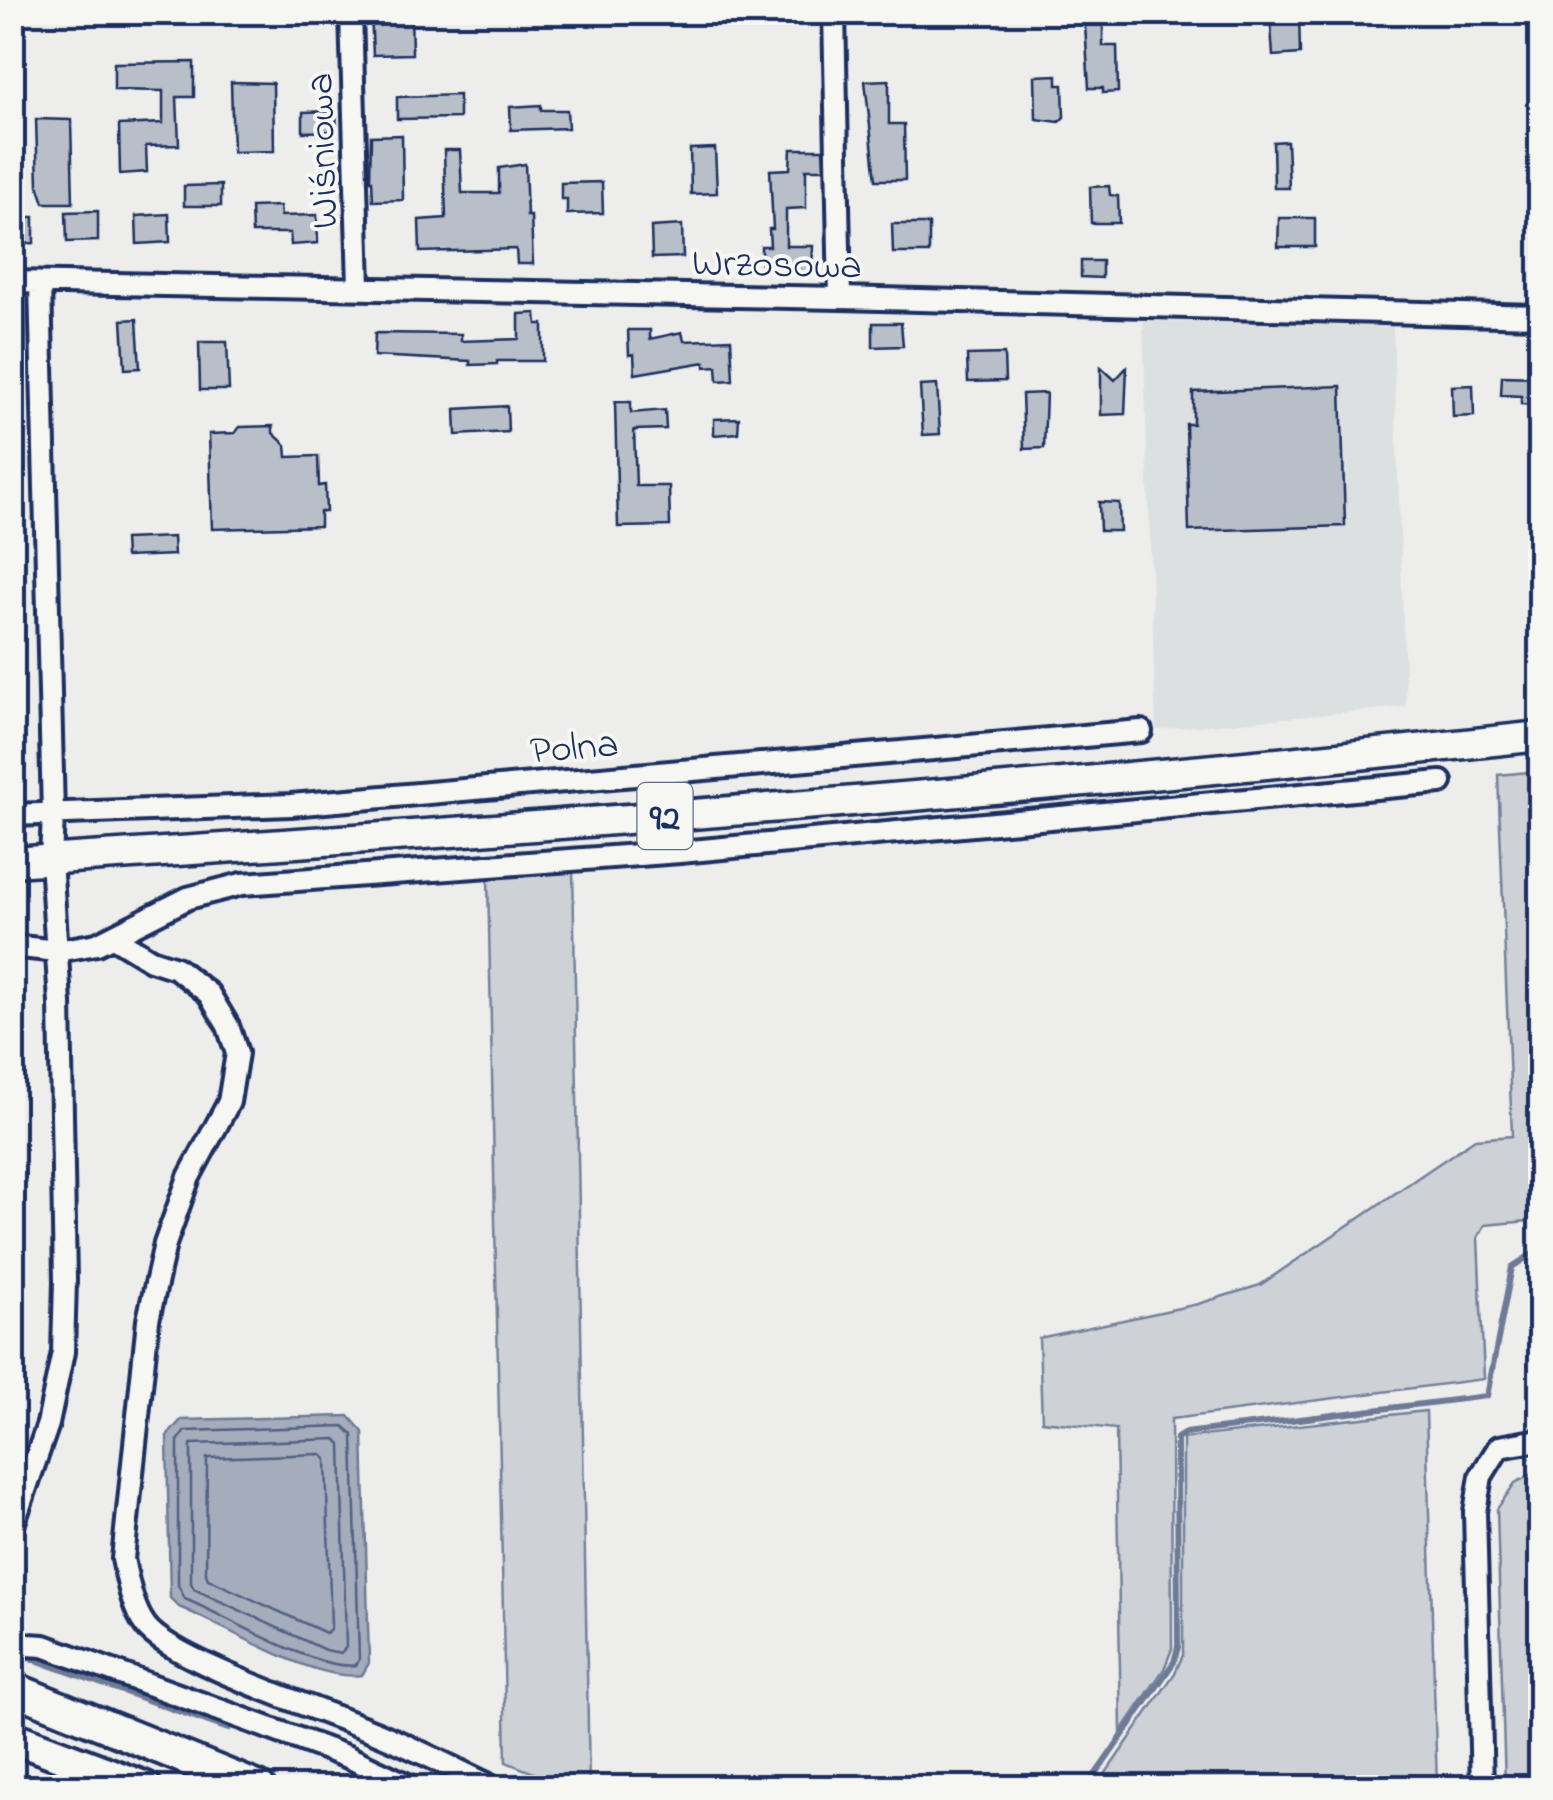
<svg xmlns="http://www.w3.org/2000/svg" width="1553" height="1800" viewBox="0 0 1553 1800" font-family="'Indie Flower',sans-serif">
	<rect width="100%" height="100%" fill="#edeeec"/>
	<filter id="ink" filterUnits="userSpaceOnUse"><feTurbulence type="fractalNoise" baseFrequency=".01" numOctaves="2"/><feDisplacementMap in="SourceGraphic" scale="20" xChannelSelector="R" yChannelSelector="G"/><feConvolveMatrix kernelMatrix="1 2 1 2 8 2 1 2 1" color-interpolation-filters="sRGB"/></filter>
	<g filter="url(#ink)">
		<path fill="#dde0e1" d="M1143,321L1393,326L1406,707L1156,730Z"/>
		<path fill="#ced2d7" stroke="#74809a" stroke-width="2.5" d="M1540,771V1162L1528,1221L1485,1225L1478,1237L1484,1379L1171,1419L1172,1649L1164,1669L1121,1732L1116,1429L1042,1421L1039,1338L1198,1304L1260,1285L1475,1139L1512,1136L1498,775Z
			M573,867L589,1787H568L506,1762L488,876Z
			M1426,1411L1437,1787H1099V1783L1175,1673L1183,1655V1438Z
			M1540,1470V1787H1505L1497,1509L1515,1483Z"/>
		<path fill="#a5acbc" stroke="#6e7a96" stroke-width="2.5" d="M349,1416L363,1432L369,1663L362,1675C312,1682 228,1627 179,1607L170,1598L167,1436L181,1420Z"/>
		<g fill="none" stroke-linecap="round" stroke-linejoin="round">
			<path stroke="#526184" stroke-width="2.5" d="M344,1426L353,1435L359,1660L356,1665C317,1672 225,1615 185,1599L178,1585V1441L185,1431Z
				M336,1439L341,1444L346,1647L341,1653L325,1650L194,1589L191,1583V1444Z
				M321,1454L326,1459L331,1628L326,1633L208,1579L206,1574L207,1458Z"/>
			<path stroke="#6e7a96" stroke-width="6" d="M27,1657L228,1729
				M1086,1788L1174,1662L1178,1647L1177,1438L1185,1433L1487,1396L1512,1267L1540,1249"/>
		</g>
		<path fill="#b9bfc8" stroke="#1b2f5e" stroke-width="2.5" d="M371,12H411L412,54L373,55Z
			M1270,12H1299L1300,54L1273,56Z
			M1085,25H1103V46H1117L1118,92L1103,93V88H1089Z
			M194,62V97H177L179,145L146,146L147,172L120,174L119,125L163,123V91L114,90V63Z
			M1057,75V85H1063L1064,117L1059,122L1036,119L1035,76Z
			M889,80V124H904L905,180H876L865,81Z
			M231,82L273,83L274,151L233,152Z
			M459,95V118L397,119V97Z
			M541,105V110H567L568,128L511,130L510,107Z
			M336,111L337,131L303,132V112Z
			M36,119L71,120L73,203H44L38,185Z
			M402,135L403,200L373,201L372,180H370L371,136Z
			M1287,141L1289,188H1274L1273,142Z
			M715,148L717,193L691,194L690,149Z
			M791,149H823L824,169H806V208L786,209V246H813L812,273H798V263L761,264V246H770L769,229H773L770,170L790,169Z
			M444,150H460L462,193H499V168L525,164L527,216H531L533,264H517L516,249L420,252L419,220L446,218Z
			M602,182L603,213L567,214V199H561V183Z
			M221,185V206H184V186Z
			M1109,186L1110,195L1118,196L1119,223H1091L1090,187Z
			M280,206L281,216L317,215L318,243L291,245L290,233H252L251,207Z
			M98,211V241L67,242L66,212Z
			M169,214L170,242L137,244L136,216Z
			M12,217H34V243L12,244Z
			M1279,218H1315V247H1278Z
			M892,224H929V253H893Z
			M682,225L683,257L652,258L651,227Z
			M1081,261H1102V278L1081,277Z
			M536,313L537,324H543V361H497V364L470,365V361L374,356L375,333L461,334V341L519,339V314Z
			M137,319L140,368L125,369L122,320Z
			M873,323H901L903,346L873,347Z
			M628,330H650V339L682,332L684,341L731,339L733,380L718,381L717,366L705,367V362L635,374L634,354L629,355Z
			M199,342H227L229,390H200Z
			M1004,354L1005,381L968,382L967,355Z
			M1101,367L1115,380L1127,367L1125,414L1101,415Z
			M1502,376L1540,377V398L1537,397V405L1521,404V396L1501,395Z
			M937,385L940,434L923,435L920,386Z
			M1473,385L1474,416L1453,417L1452,386Z
			M1341,386L1345,526L1189,531L1186,424H1193V392Z
			M1046,393L1044,448L1024,449L1022,394Z
			M615,402H631V413L665,410L666,429L634,430L636,486H669L670,526L618,527Z
			M507,406L508,432L456,435L455,409Z
			M739,418L738,433L714,435V419Z
			M273,426V433L286,445L287,457L318,456L319,486L325,485L326,512H320V526L212,529L209,434L235,433L240,427Z
			M1099,502L1119,503L1120,531H1100Z
			M173,537L174,555L125,557L124,539Z"/>
		<g fill="none" stroke-linecap="round" stroke-linejoin="round">
			<defs>
				<path id="minor" d="M351,12L359,287
					M834,12L840,298
					M12,282L840,298L1540,316
					M12,815L291,805L1141,731
					M115,938L151,960L176,968L209,994L228,1026L237,1053L229,1102L189,1177L165,1244L148,1320L123,1559C128,1581 132,1607 145,1625C170,1661 334,1714 382,1735C420,1751 457,1770 495,1788
					M12,946L57,951L97,944L188,898L242,884L680,852L1441,782
					M12,1528L48,1424L63,1352L65,1281L60,1003L51,859L53,815L40,283
					M12,1644L44,1646L348,1757L414,1788
					M1482,1788L1475,1512L1481,1476L1499,1447L1540,1440"/>
				<path id="major" d="M12,862C523,829 1032,791 1540,736"/>
				<path id="highway" d="M12,1688L259,1788
					M12,1737L146,1788"/>
			</defs>
			<use href="#minor" stroke="#1b2f5e" stroke-width="28"/>
			<use href="#major" stroke="#1b2f5e" stroke-width="35"/>
			<use href="#highway" stroke="#1b2f5e" stroke-width="38"/>
			<use href="#minor" stroke="#f6f6f2" stroke-width="20"/>
			<use href="#major" stroke="#f6f6f2" stroke-width="28"/>
			<use href="#highway" stroke="#f6f6f2" stroke-width="30"/>
		</g>
	</g>
	<g text-anchor="middle" stroke-width="8" stroke-linejoin="round" paint-order="stroke">
		<rect fill="#f6f6f2" stroke="#5d6b8a" stroke-width="2.5" x="637.5" y="783" width="55" height="66" rx="8"/>
		<g font-size="38" font-weight="bold" fill="#1b2f5e">
			<text x="665" y="829">92</text>
		</g>
		<g font-size="40" fill="#1b2f5e" stroke="#f6f6f2">
			<text transform="translate(320 151) rotate(-92)" y="14">Wiśniowa</text>
			<text transform="translate(777 262) rotate(1)" y="14">Wrzosowa</text>
			<text transform="translate(574 745) rotate(-5)" y="14">Polna</text>
		</g>
	</g>
	<rect width="1553" height="1800" fill="none" stroke="#f6f6f2" stroke-width="50"/>
	<rect x="25" y="25" width="1503" height="1750" fill="none" stroke="#1b2f5e" stroke-width="4" filter="url(#ink)"/>
</svg>
